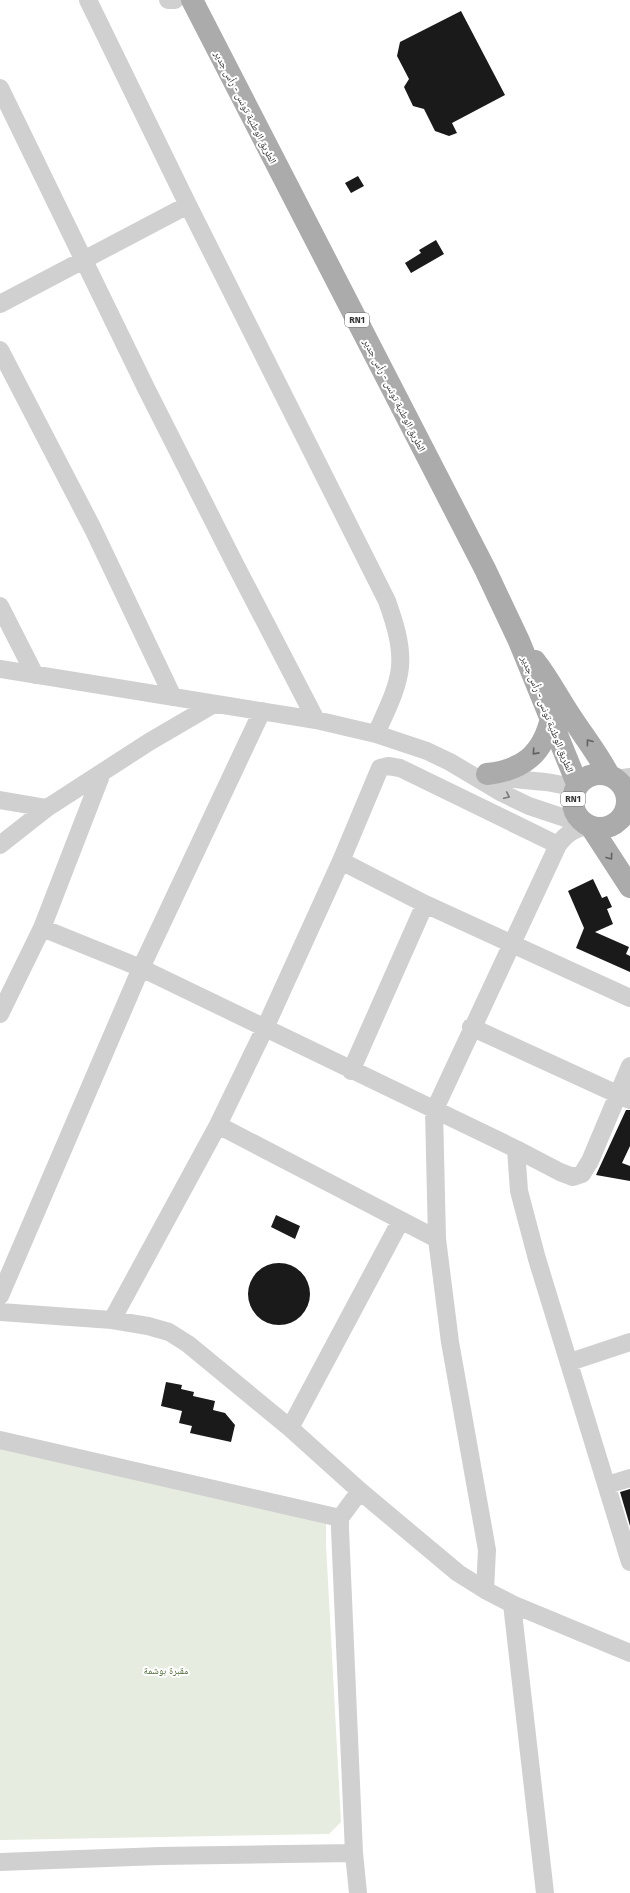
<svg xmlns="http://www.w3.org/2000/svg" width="630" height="1893" viewBox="0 0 630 1893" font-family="'Fira Sans','Noto Naskh Arabic',sans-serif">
	<rect width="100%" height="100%" fill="#fff"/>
	<path fill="#e6ecdf" d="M0,1444L326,1524V1545L341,1822L329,1834L0,1840Z"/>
	<path fill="#1a1a1a" d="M461,11L505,95L452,123L457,133L449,136L435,131L424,109L413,106L404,87L409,79L397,56L400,42Z
		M358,176L364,186L351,193L345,183Z
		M436,240L444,254L411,273L405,263L421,253L419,250Z
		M593,879L602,898L607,896L612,907L607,909L613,924L595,932L629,947L626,954L630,956V972L576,948L584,928L568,891Z
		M626,1110H630V1146L622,1163L630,1166V1181L596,1175Z
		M276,1215L300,1226L295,1239L271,1227Z
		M248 1294a31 31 0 1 1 62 0a31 31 0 1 1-62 0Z
		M166,1382L182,1385L181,1389L194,1392L193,1396L215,1401L213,1410L225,1413L235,1425L231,1442L190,1433L192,1426L179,1423L182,1411L161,1406Z
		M630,1489V1526L620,1492Z"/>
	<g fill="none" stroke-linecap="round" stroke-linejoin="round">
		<path stroke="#d0d0d0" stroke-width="18" d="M88,0L188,205L387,601C394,621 402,644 400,667C398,689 385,713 376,734
			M168,0H175
			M0,88L147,390L235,564L316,720
			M0,304L188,205
			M0,350L93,529L173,697
			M0,606L35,675
			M0,669L316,720L376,734L427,751L450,762L502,793L529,806L586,825
			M488,774C518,783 547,778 576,789
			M616,779L630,777
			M0,800L47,808
			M626,811L630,812
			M0,845L47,808L149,742L214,704
			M341,861L425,904L630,998
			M42,928L141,968L516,1149L560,1172L573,1177L582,1174L590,1161L630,1066
			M0,1014L42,928L102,773
			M471,1027L630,1100
			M351,1071L425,904
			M218,1125L437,1239
			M516,1149L519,1191L537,1259L630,1562
			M0,1296L141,968L262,711
			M0,1312L112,1320L148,1326L169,1332L188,1344L290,1428L360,1491L458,1573L485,1590L512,1604L630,1653
			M112,1320L218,1125L265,1028L341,861L380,768L388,766L400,768L558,845
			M570,1362L630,1342
			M290,1428L400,1222
			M0,1440L340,1518
			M607,1485L630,1478
			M485,1590L487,1550L450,1342L437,1239L434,1111L558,845C566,834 574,828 589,826
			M512,1604L545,1893
			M0,1862L160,1856L354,1853
			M358,1893L354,1853L340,1529V1518L360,1491"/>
		<path stroke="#ababab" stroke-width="22" d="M192,0L485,569L519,641L578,786
			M535,661C550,680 560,701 574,721C586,739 599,756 609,775
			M573 801a27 27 0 1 1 54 0a27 27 0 1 1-54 0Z
			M487,774C523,770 543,754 551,718
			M591,827L630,887"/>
	</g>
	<defs><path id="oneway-chevron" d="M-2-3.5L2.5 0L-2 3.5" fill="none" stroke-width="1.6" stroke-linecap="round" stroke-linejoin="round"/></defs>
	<g stroke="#636363">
		<use href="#oneway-chevron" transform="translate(589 742) rotate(-127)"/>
		<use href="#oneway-chevron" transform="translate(535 752) rotate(132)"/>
		<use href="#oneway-chevron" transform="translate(610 857) rotate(54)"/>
	</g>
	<use stroke="#7a7a7a" href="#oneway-chevron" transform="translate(507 796) rotate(25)"/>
	<g text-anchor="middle" stroke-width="4" stroke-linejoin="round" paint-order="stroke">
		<g fill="#fff" stroke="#707070" stroke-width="1">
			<rect x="345" y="313" width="24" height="14" rx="3"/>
			<rect x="561" y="792" width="24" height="14" rx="3"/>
		</g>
		<g font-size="9" font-weight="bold" fill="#333">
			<text x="357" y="323">RN1</text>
			<text x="573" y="802">RN1</text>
		</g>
		<g font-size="10" fill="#333" stroke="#fff">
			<text transform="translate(246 107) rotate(63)" y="4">الطريق الوطنية تونس - رأس جدير</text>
			<text transform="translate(395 395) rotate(63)" y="4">الطريق الوطنية تونس - رأس جدير</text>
			<text transform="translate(548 714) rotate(68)" y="4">الطريق الوطنية تونس - رأس جدير</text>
		</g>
		<g font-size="10" fill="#56703f" stroke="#fff">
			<text x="166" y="1674">مقبرة بوشمة</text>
		</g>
	</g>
</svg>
